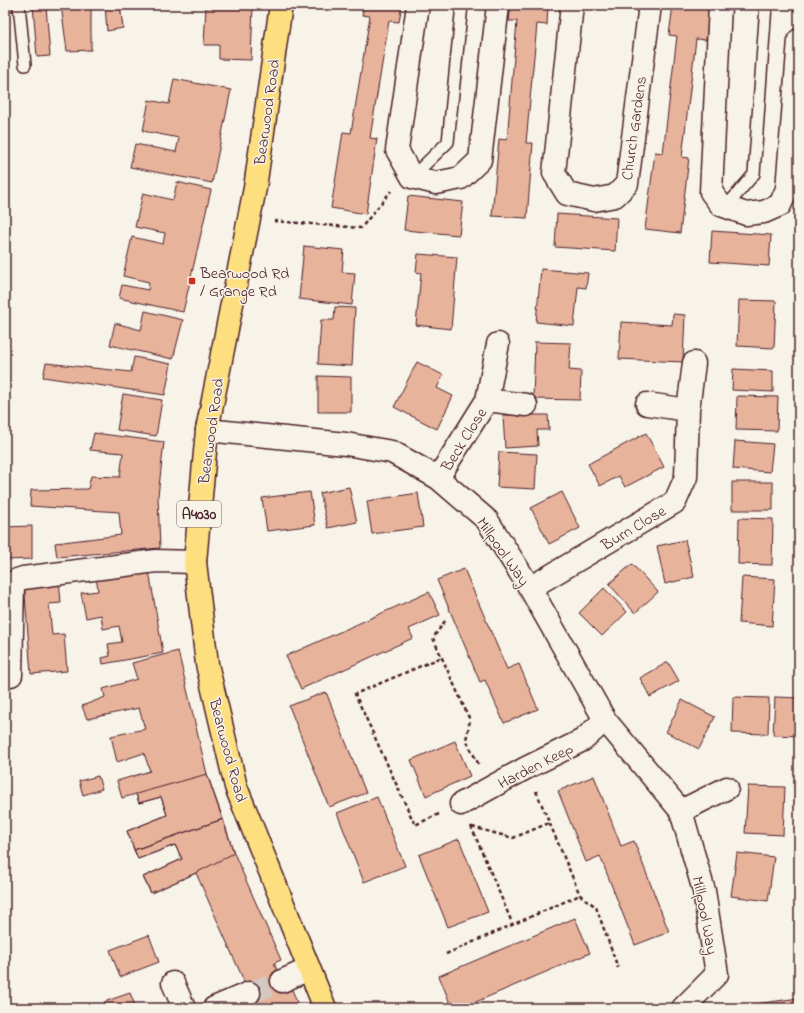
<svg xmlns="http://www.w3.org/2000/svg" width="804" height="1013" viewBox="0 0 804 1013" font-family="'Indie Flower',sans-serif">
	<rect width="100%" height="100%" fill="#f7f3e8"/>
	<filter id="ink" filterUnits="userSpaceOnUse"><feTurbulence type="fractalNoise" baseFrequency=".025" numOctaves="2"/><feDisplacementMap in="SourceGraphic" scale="8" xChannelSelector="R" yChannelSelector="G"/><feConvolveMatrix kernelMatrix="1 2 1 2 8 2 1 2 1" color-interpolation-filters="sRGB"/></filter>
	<g filter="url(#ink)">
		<path fill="#e8b39b" stroke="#4a1f2b" d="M5,5H13L14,11L5,12Z
			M33,5H49L46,6L50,56L37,57Z
			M61,5H91V50L67,51Z
			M105,5H120L123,28L107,31Z
			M206,5H253L251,60L219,59V45H204Z
			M364,5H402L399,22L389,21L370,138L377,139L366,214L331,208L343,132L351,133L370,16L362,15Z
			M511,5H548L547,25L537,24L526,143H533L527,218L492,216L499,139L507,140L517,21H509Z
			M673,5H710L706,40L696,39L682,157L689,158L680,233L645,229L655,152L663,153L677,36L669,35Z
			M174,79L231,90L212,183L130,167L135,144L176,152L179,138L143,131L149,100L169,104Z
			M177,182L211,190L183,312L119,298L122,285L148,290L149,282L123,276L132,237L163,244L165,233L135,227L143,193L173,200Z
			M408,196L463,202L459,235L404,230Z
			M799,210V244L795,243Z
			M557,214L617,218L615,251L555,247Z
			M712,231L771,235L769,266L710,262Z
			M304,246L344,250L342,272L355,273L352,305L299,299Z
			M418,254L457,257L451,329L416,325L421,273L416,272Z
			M541,269L588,273L586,288L578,287L574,326L536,322Z
			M739,300L776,301L774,348L737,346Z
			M335,307L355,308L352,366L318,364L321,320H334Z
			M145,311L183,320L173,359L110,345L115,323L141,330Z
			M673,314L685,315L683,362L619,359L621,322L672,325Z
			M535,342L571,343L569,370L581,371L580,400L533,399Z
			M134,357L171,364L165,395L43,377L46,363L131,372Z
			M417,362L443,375L437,388L453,396L437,429L394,407Z
			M733,369L773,371V392L732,390Z
			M318,376L351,377V412H318Z
			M123,394L162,400L156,436L117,430Z
			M737,396L778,397L777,431L736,430Z
			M503,415H548L549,430H537L538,446L505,448Z
			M94,433L164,442L158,496L160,548L57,557L55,543L121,535L119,512L30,506L31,490L88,489L91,476L120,477L123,453L90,450Z
			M646,433L664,467L625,487L619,476L600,486L588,464Z
			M735,441L773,444L770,472L733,469Z
			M499,452L537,454L535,489L497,487Z
			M732,482H773V510H732Z
			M349,487L357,522L328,528L320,493Z
			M310,492L315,525L267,531L262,498Z
			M562,492L580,528L549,544L531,508Z
			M418,493L423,527L372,534L367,501Z
			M739,518L773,519L772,565L738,564Z
			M32,526V559L5,560V527Z
			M685,540L694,577L665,584L657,546Z
			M632,564L658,592L635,613L609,584Z
			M148,565L163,653L103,664L102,658L110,656L108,644L122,642L119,626L103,629L101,615L86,618L81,593L98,591L96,575Z
			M464,569L507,669L519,664L538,709L504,723L485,680L480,682L437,580Z
			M742,577L775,579L772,626L739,623Z
			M59,579L61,603L49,604L52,635L64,634L67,671L31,674L24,582Z
			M604,588L627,612L602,636L579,613Z
			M429,592L440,615L409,629L413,638L301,689L286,656Z
			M178,651L207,774L234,853L281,960L274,963L284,986L290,984L299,1008H256L196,873L151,893L143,877L182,859L175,845L138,859L127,831L167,815L161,797L139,803L136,794L122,798L117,781L150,771L144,753L117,762L111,736L145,729L139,708L87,719L82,706L105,697L103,689L137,679L132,663Z
			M668,662L679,681L650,697L640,678Z
			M326,692L366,793L329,807L289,706Z
			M733,697L769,698L768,734L732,733Z
			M775,697L799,698V736L773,735Z
			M682,700L715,717L699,749L666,732Z
			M455,741L470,776L426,796L411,760Z
			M207,774L223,819L134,850L127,831L167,815L161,797L139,803L136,794Z
			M98,776L102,789L83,795L79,781Z
			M594,776L621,846L634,841L669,932L635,945L600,856L586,862L558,791Z
			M748,786L785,787L783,835L745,833Z
			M377,797L405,866L364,882L337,813Z
			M223,819L234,853L196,873L151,893L143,877L182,859L175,845L138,859L134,850Z
			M459,839L488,912L448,927L419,855Z
			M737,853L774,857L768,901L731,896Z
			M575,918L590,953L462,1008H452L439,976Z
			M149,935L159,962L120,977L110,950Z
			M130,993L136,1008H106L104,1002Z
			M799,998V1008H726Z"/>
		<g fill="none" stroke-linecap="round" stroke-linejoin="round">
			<path stroke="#d4c9c2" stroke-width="22" stroke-dasharray="22 11" stroke-linecap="butt" d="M249,993L282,981"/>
			<defs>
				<path id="lane" d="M19,5L25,65
					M412,177L448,142L462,5
					M726,207L754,174L766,5"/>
				<path id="street" d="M418,5L397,150L412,177L436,183L461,178L480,160L498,5
					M572,5L554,173L567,194L594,200L615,196L627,184L650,5
					M720,5L711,192L721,205L746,214L764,212L780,205L787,189L799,40
					M487,400L526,405
					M688,410L694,363
					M207,430L346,444L392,452L438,478L487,520L530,588L605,720L681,811L704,891L717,974L683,1008
					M438,478L487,400L498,344
					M530,588L675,502L686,477L688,410L647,404
					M11,675L13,584L17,580L23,578L156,561L195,562
					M461,804L526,768L583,740L605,720
					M681,811L727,788
					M282,981L309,969
					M173,983L184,1008
					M214,1008L249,993"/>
				<path id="primary" d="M281,5L255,188L207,430L195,562L207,664L236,787L325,1008"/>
			</defs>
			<use href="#lane" stroke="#4a1f2b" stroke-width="14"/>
			<use href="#street" stroke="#4a1f2b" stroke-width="25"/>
			<use href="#primary" stroke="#4a1f2b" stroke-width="25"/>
			<path stroke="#4a1f2b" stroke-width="2.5" stroke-dasharray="4 3" stroke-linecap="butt" d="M274,221L361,228L391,191
				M445,621L433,638L470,720L466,740L479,765
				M536,791L580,895L596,907L618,968
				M439,814L415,825L355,694L442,657
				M471,826L513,925
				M472,827L513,838L549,823
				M446,954L580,895"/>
			<use href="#lane" stroke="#f7f3e8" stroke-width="11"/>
			<use href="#street" stroke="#f7f3e8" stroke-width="22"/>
			<use href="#primary" stroke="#fddf80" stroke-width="22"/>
		</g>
	</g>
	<rect fill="#c8321e" stroke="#f7f3e8" stroke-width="1.5" x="188" y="277" width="8" height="8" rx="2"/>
	<g text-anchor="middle" stroke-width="3" stroke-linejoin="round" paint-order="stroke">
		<rect fill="#f7f3e8" stroke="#7e5f64" stroke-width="1" x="177" y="501" width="44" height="26" rx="3"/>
		<g font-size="15" font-weight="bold" fill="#4a1f2b">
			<text x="199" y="519">A4030</text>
		</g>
		<g font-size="16" fill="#4a1f2b" stroke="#f7f3e8">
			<text transform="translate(266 112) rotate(-82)" y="6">Bearwood Road</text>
			<text transform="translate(633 128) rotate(-82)" y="6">Church Gardens</text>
			<text transform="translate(210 431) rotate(-82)" y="6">Bearwood Road</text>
			<text transform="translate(463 439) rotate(-58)" y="6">Beck Close</text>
			<text transform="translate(633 527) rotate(-31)" y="6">Burn Close</text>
			<text transform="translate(504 551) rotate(55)" y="6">Millpool Way</text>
			<text transform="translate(229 750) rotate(75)" y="6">Bearwood Road</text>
			<text transform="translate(535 765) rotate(-27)" y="6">Harden Keep</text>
			<text transform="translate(706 915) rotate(79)" y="6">Millpool Way</text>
		</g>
		<g font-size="16" fill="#4a1f2b" stroke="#f7f3e8" text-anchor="start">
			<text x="200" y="278">Bearwood Rd<tspan x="200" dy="18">/ Grange Rd</tspan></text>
		</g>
	</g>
	<rect width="804" height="1013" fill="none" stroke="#f7f3e8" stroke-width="20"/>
	<rect x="10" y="10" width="784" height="993" fill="none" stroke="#4a1f2b" stroke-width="1.5" filter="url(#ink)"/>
</svg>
